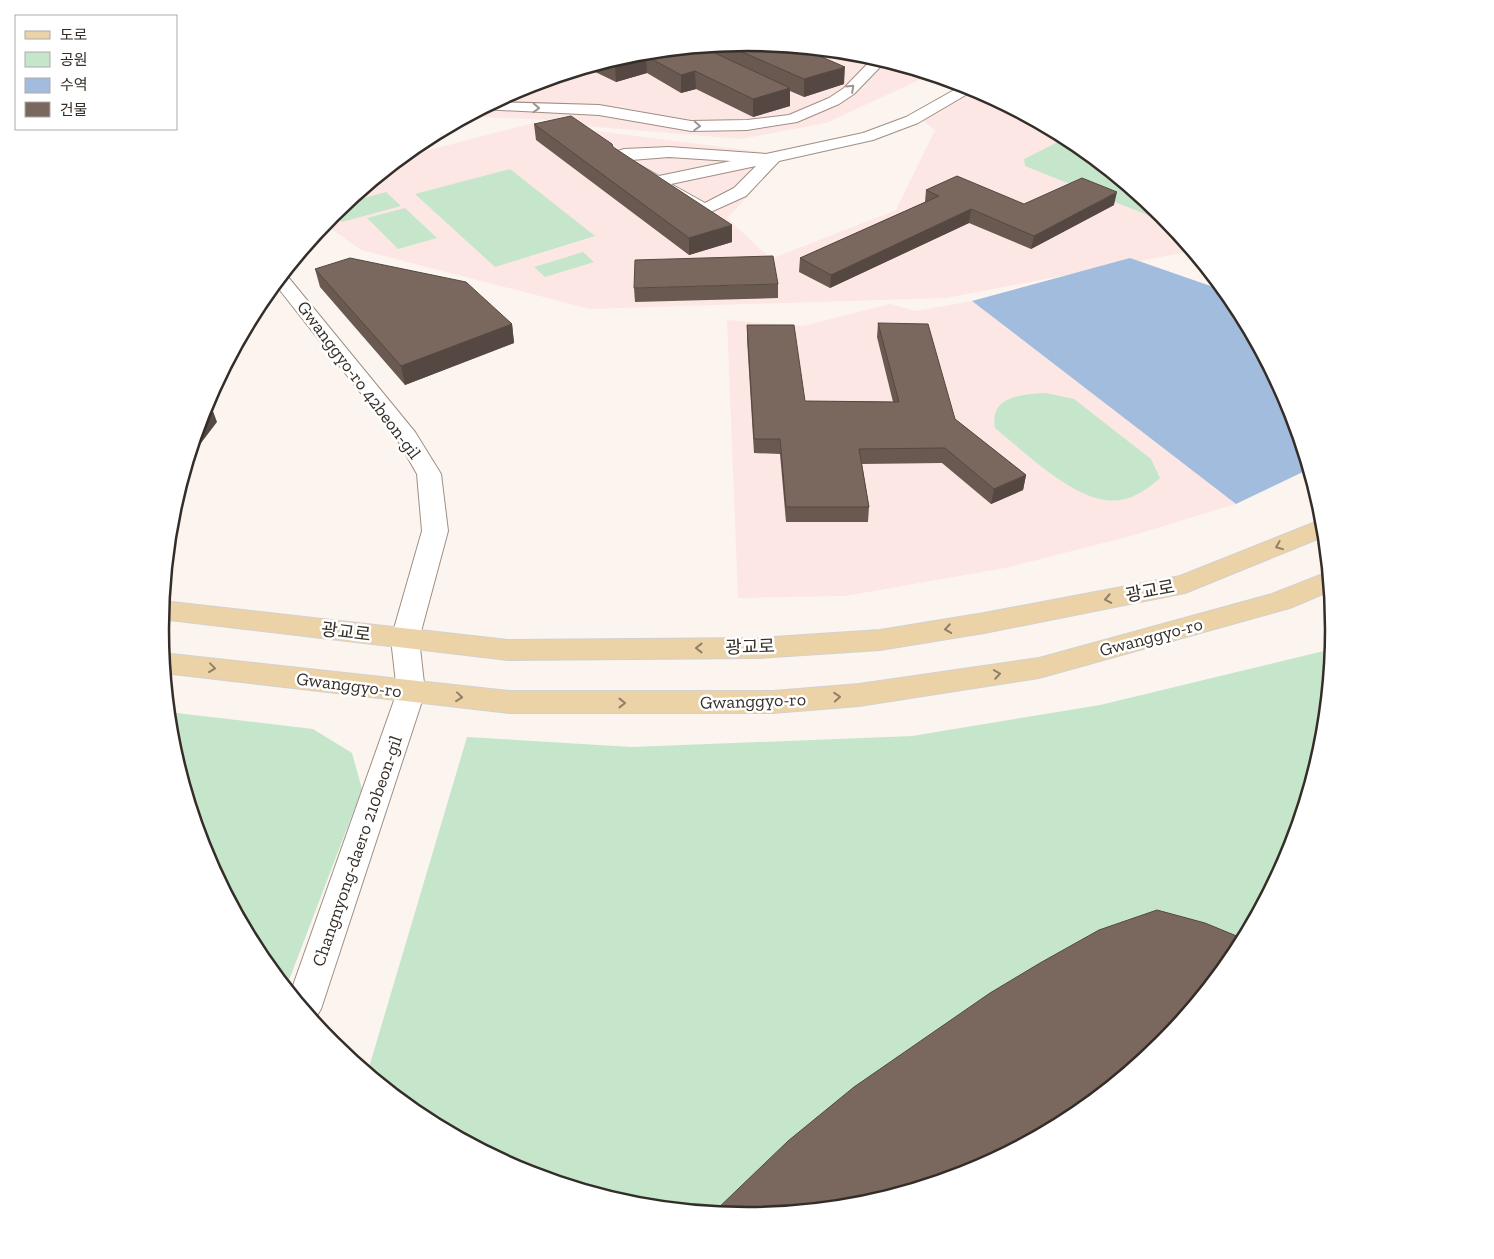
<svg xmlns="http://www.w3.org/2000/svg" width="1494" height="1259" viewBox="0 0 1494 1259" font-family="'Zilla Slab','Noto Sans KR',serif">
	<rect width="100%" height="100%" fill="#fcf5ef"/>
	<path fill="#fce7e5" d="M747,43L862,54L930,75L826,123L741,139L596,127L547,120L468,116L523,87L633,54Z
		M976,89L1073,142L1162,215L1192,251L946,298L590,309L361,250L324,224L332,214L402,157L533,123L770,153L780,162L727,218L771,259L896,210L935,130L923,121Z
		M972,301L1236,504L1131,536L1005,568L845,596L738,598L727,320L803,326L890,304L916,311Z"/>
	<path fill="#c6e6cc" d="M1066,138L1162,215L1170,224L1025,166L1024,159Z
		M510,169L595,236L495,267L415,194Z
		M386,192L401,206L342,222L333,213L346,203Z
		M405,208L437,238L398,249L367,218Z
		M583,252L594,262L545,277L534,267Z
		M1046,393L1074,399L1151,459L1160,478C1149,488 1135,498 1120,500C1080,507 1025,452 995,428C989,396 1023,394 1046,393Z
		M1332,649L1323,744L1289,854L1235,956L1162,1045L1073,1118L971,1172L747,1216L632,1205L522,1172L421,1117L367,1074L467,737L632,747L912,736L1100,705Z
		M168,712L313,729L352,753L362,789L286,988L259,955L205,854L171,744Z"/>
	<path fill="#a1bcdd" d="M1130,258L1225,291L1235,304L1289,405L1309,469L1236,504L972,301Z"/>
	<g fill="none" stroke-linecap="round" stroke-linejoin="round">
		<defs>
			<path id="minor" d="M874,57L886,61L854,94L839,104L797,122L747,130L691,131L599,115L481,109L495,102L599,105L691,121L747,120L789,115L829,98L844,88Z
				M963,85L976,89L918,123L873,140L779,161L746,196L706,214L687,208L615,162L618,151L624,149L669,147L766,154L863,133L906,117ZM669,157L731,161L659,176L631,160ZM756,166L734,188L705,203L671,184Z
				M284,272L415,432L441,474L448,531L419,639L425,692L321,1009L313,1022L290,994L397,692L391,639L422,531L417,474L397,439L275,284Z"/>
			<path id="major" d="M1323,519L1325,536L1185,593L984,633L880,650L760,658L508,660L161,619L163,601L508,640L760,638L880,630L984,613L1180,576Z
				M1328,572L1330,591L1290,608L1039,678L859,706L773,713H509L164,673L162,653L509,691H773L859,684L1039,658L1272,594Z"/>
		</defs>
		<use href="#minor" stroke="#a08e82" stroke-width="2"/>
		<use href="#major" stroke="#d3d1d0" stroke-width="2"/>
		<use href="#minor" fill="#fff" fill-rule="evenodd"/>
		<use href="#major" fill="#ebd2a7" fill-rule="evenodd"/>
	</g>
	<path fill="#695951" d="M747,42L840,52L822,57L844,84L804,97L790,91V106L753,117L696,89L681,93L647,73L616,82L587,68L633,54Z
		M534,124L613,147L732,242L689,255L536,140Z
		M926,190L1024,204L1114,205L1031,249L969,223L830,288L799,272L800,258L925,202Z
		M315,269L512,324L514,343L405,385L320,287Z
		M778,284V298L635,302L634,288Z
		M878,323L955,419L1026,475L1023,490L991,504L942,463L862,464L869,507L868,522H786L780,454L754,453L747,339V325L805,401L893,402L877,337Z"/>
	<path fill="#554842" d="M799,48L840,52L799,64Z
		M646,56L647,73L616,82L615,65Z
		M845,67L844,84L804,97V79Z
		M695,71L696,89L681,93V75Z
		M790,88V106L753,117V99Z
		M1117,192L1114,205L1031,249L1034,236Z
		M971,209L969,223L830,288L831,275Z
		M732,225V242L689,255V238Z
		M512,324L514,343L405,385L401,366Z
		M210,403L217,422L198,447L191,451L202,413Z
		M1026,475L1023,490L991,504L994,489Z"/>
	<path fill="#7a675e" stroke="#554842" d="M747,42L801,48L845,67L804,79L726,45Z
		M702,47L790,88L753,99L695,71L681,75L646,56L615,65L607,61L633,54Z
		M571,116L612,144L613,147L732,225L689,238L534,124Z
		M957,176L1024,204L1082,178L1117,192L1034,236L971,209L831,275L800,258L939,196L926,190Z
		M773,256L778,284L634,288L635,260Z
		M350,258L466,282L512,324L401,366L315,269Z
		M878,323L928,324L955,419L1026,475L994,489L945,448L859,449L869,507H786L780,439H754L747,325H794L805,401L899,402Z
		M208,399L210,403L202,413L205,405Z
		M1157,910L1205,923L1244,939L1235,956L1162,1045L1073,1118L971,1172L861,1205L747,1216L713,1213L788,1141L854,1087L990,993L1040,963L1099,930Z"/>
	<defs><path id="oneway-chevron" d="M-2-3.5L2.5 0L-2 3.5" fill="none" stroke-width="1.6" stroke-linecap="round" stroke-linejoin="round" transform="scale(1.25)"/></defs>
	<g stroke="#9a9694">
		<use href="#oneway-chevron" transform="translate(851 88) rotate(-43)"/>
		<use href="#oneway-chevron" transform="translate(536 108) rotate(2)"/>
		<use href="#oneway-chevron" transform="translate(697 126) rotate(3)"/>
	</g>
	<g stroke="#908068">
		<use href="#oneway-chevron" transform="translate(1279 546) rotate(158)"/>
		<use href="#oneway-chevron" transform="translate(1108 599) rotate(169)"/>
		<use href="#oneway-chevron" transform="translate(948 629) rotate(171)"/>
		<use href="#oneway-chevron" transform="translate(699 648) rotate(180)"/>
		<use href="#oneway-chevron" transform="translate(212 668) rotate(7)"/>
		<use href="#oneway-chevron" transform="translate(997 674) rotate(-9)"/>
		<use href="#oneway-chevron" transform="translate(459 697) rotate(6)"/>
		<use href="#oneway-chevron" transform="translate(837 697) rotate(-4)"/>
		<use href="#oneway-chevron" transform="translate(622 703)"/>
	</g>
	<g text-anchor="middle" stroke-width="5" stroke-linejoin="round" paint-order="stroke">
		<g font-size="18" fill="#352e28" stroke="#fff">
			<text transform="translate(359 380) rotate(53)" y="6">Gwanggyo-ro 42beon-gil</text>
			<text transform="translate(1150 591) rotate(-11)" y="6">광교로</text>
			<text transform="translate(346 632) rotate(7)" y="6">광교로</text>
			<text transform="translate(1151 637) rotate(-15)" y="6">Gwanggyo-ro</text>
			<text transform="translate(750 647) rotate(-2)" y="6">광교로</text>
			<text transform="translate(349 685) rotate(7)" y="6">Gwanggyo-ro</text>
			<text transform="translate(753 701) rotate(-2)" y="6">Gwanggyo-ro</text>
			<text transform="translate(357 851) rotate(-71)" y="6">Changnyong-daero 210beon-gil</text>
		</g>
	</g>
	<path d="M0 0H1494V1259H0ZM169 629a578 578 0 1 1 1156 0a578 578 0 1 1-1156 0Z" fill="#fff" fill-rule="evenodd"/>
	<path fill="none" stroke="#352e28" stroke-width="2.5" d="M169 629a578 578 0 1 1 1156 0a578 578 0 1 1-1156 0Z"/>
	<rect x="15" y="15" width="162" height="115" fill="#ffffff" stroke="#aeaba9"/>
	<rect x="25" y="31" width="25" height="8" fill="#ebd2a7" stroke="#aeaba9"/>
	<text x="60" y="40" font-size="15" fill="#352e28">도로</text>
	<rect x="25" y="52" width="25" height="15" fill="#c6e6cc" stroke="#aeaba9"/>
	<text x="60" y="65" font-size="15" fill="#352e28">공원</text>
	<rect x="25" y="78" width="25" height="15" fill="#a1bcdd" stroke="#aeaba9"/>
	<text x="60" y="90" font-size="15" fill="#352e28">수역</text>
	<rect x="25" y="102" width="25" height="15" fill="#7a675e" stroke="#aeaba9"/>
	<text x="60" y="115" font-size="15" fill="#352e28">건물</text>
</svg>
